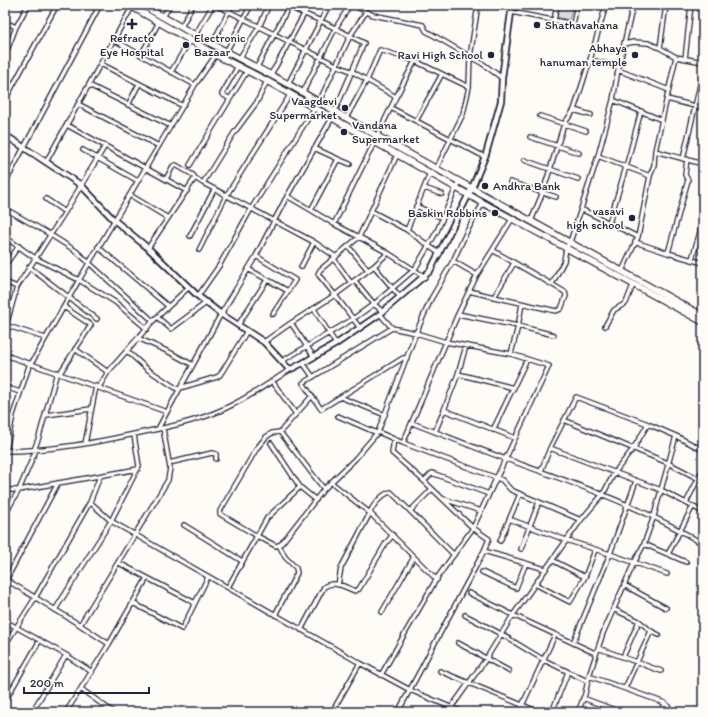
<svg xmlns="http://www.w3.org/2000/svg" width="708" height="717" viewBox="0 0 708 717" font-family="Itim,sans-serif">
	<rect width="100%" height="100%" fill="#fdfcf7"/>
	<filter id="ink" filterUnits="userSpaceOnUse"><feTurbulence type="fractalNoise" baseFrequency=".025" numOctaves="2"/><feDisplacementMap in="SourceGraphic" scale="8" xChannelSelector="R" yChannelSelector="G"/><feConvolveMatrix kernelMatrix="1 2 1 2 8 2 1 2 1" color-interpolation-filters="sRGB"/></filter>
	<g filter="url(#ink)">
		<path fill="#dddcdb" stroke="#807f8b" d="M559,5H573L569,20L556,17Z"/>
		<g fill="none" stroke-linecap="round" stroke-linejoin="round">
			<defs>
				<path id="minor" d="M216,5L336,65L353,72L396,97
					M284,5L321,21L364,43L335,111L329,117
					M353,5L373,15L423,25L426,31L483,64L502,78
					M698,5L703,6
					M511,12L573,24L577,5
					M163,17L170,5
					M554,20L557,5
					M5,22L16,27
					M181,27L193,5
					M195,35L213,5
					M114,40L195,85
					M212,44L232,5
					M624,44L634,42L648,43L660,48L666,5
					M660,48L676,57
					M226,52L251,5
					M141,55L159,22
					M5,56L16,27L28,5
					M239,59L259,27L269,5
					M685,59L691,5
					M590,60L606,5
					M703,62L676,57L655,151L703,164
					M101,64L183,106
					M257,67L289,6
					M618,70L669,90
					M171,72L190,40
					M442,74L469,87
					M270,75L276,66L309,5
					M288,84L329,5
					M89,85L171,126
					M303,92L335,29L350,5
					M230,99L247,71
					M667,99L703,108
					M5,100L57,5
					M613,100L662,120
					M319,102L350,36L366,12
					M78,104L159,146
					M128,105L139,84
					M574,110L591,115
					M540,116L586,131
					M346,118L367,80L380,50L415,61
					M416,121L485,157
					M67,125L187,191
					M377,136L396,97L415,61L442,74L416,121L391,108
					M530,137L579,153
					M374,143L334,224L359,237L397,155
					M314,148L338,159
					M83,150L138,181
					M598,156L613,100L618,70L633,5
					M683,159L703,72
					M524,160L578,179
					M46,162L132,7
					M190,165L230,99L222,94L238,66
					M436,169L463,114L469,87L470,57L478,5
					M5,170L11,173
					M166,179L173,166L176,165L193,175L195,178
					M510,182L556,197
					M5,183L100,5
					M203,183L314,242L336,257
					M424,188L442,194
					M130,195L168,218
					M287,196L311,210L338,159L350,164
					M46,199L65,212L105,146
					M416,206L443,218
					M581,209L598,156L650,176
					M311,210L334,224
					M371,211L407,230L440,254
					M11,212L46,232L76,251L153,321
					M531,221L543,192L564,124L574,110L590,60L618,67
					M609,223L626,167L641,111
					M407,230L430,173
					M190,236L214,190
					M5,237L35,258L79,280L195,85L220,49
					M635,242L668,253L688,180L685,175L687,159
					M348,246L368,270
					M98,247L168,306
					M148,248L195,178L203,183L234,133L257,102L267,81
					M199,250L226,196L290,95
					M494,251L565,292L566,296L561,309L556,311L494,297L514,263
					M388,253L374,266L335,295L318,274L320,270L359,237L388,253L425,277
					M668,253L703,263
					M334,259L351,283
					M692,259L703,222
					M453,261L477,275L512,219
					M5,265L19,246
					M374,266L400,297
					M29,267L97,319
					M301,267L314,242
					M248,269L288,291L295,280L256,256
					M622,271L638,237L650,176L654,165L655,151
					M355,281L374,304L383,312
					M5,282L17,287
					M552,284L564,261L566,248L570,242L581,209L638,237
					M469,291L494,297
					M198,296L219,266L251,209L314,109
					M314,309L336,344
					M273,314L288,291
					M380,314L392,328L416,333L446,342L511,354
					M458,314L518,326L522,304
					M157,317L171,329L206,303
					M5,325L45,338
					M238,325L267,280
					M6,326L17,287L65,212
					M605,326L614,310L626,303L633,285
					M392,328L303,383L321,409L403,358H407
					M138,338L169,352L193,365
					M264,342L291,323
					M75,349L108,372L99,387
					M127,351L147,369L179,390
					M5,355L31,364L79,280L115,302L147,329
					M314,357L291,323L335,295L360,328
					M282,361L353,319L374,304L415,269L437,231L459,181
					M303,363L313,377
					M31,364L167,412L221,314L256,256L285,200L332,118
					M108,372L153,321L189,287
					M60,373L91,325L64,307
					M458,374L466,346
					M272,381L296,414
					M5,387L20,392
					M180,388L217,377L220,375L247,331
					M514,388L458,374L444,410L515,438
					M312,396L280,432L324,489
					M340,397L385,415
					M46,415L91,409
					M338,416L377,433
					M5,417H12
					M564,420L668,463L703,481
					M412,423C444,435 475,448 506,459C573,483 642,506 703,544
					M158,429L167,412
					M493,430L527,359
					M378,432L403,443L458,314L477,275
					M435,432L444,410
					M394,439L392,453L424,481L432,473L489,494
					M271,443L300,487L316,500
					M403,443L502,480L511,490L581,520
					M85,444L96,386
					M550,448L661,490L654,516L644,544L634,563L603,633L589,676L585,694L578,712
					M34,450L39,437L57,372
					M703,450L676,436L661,490L686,503L703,469
					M5,451C52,451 98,442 144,432C174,426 206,419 234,404C254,394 272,381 291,369
					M6,451L13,415L30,363
					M169,463L212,453L216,454V459
					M541,471L550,448L576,397L648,424L676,436
					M332,483L370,513L341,568L338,585
					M300,487L267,518L257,536L276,546L281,544L324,489L355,459L378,432L416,333L431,299L453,261L467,231L483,203
					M5,490H19L138,469
					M444,499L481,511
					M90,502L111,521L360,663L410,690L462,712
					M686,503L703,512
					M411,510L432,489
					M5,514L19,490L36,450
					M509,519L566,540L610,554L667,574
					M184,525L242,561
					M500,541L520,494
					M644,544L686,562
					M521,549L539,502
					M484,551L545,569
					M668,554L693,506
					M552,560L585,577
					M119,563L195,603L208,577
					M482,572L516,588L526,563
					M5,579L80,625L109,644
					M6,580L58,483
					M437,580L370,513C372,506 383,493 391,492L454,555
					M535,584L570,602L585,577L595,550
					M624,585L666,608
					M228,587L257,536L220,514V511L257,448L266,437L272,433L280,432
					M469,593L513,615L595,653
					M133,603L182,629L195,603
					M613,609L639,621L651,631L659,635
					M55,610L111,521L139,466L134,435
					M382,612L414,557
					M275,615L297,573L296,568L285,557L279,545
					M465,615L501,634L544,660L587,681
					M5,621L66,655L92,672
					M80,625L168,480L170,468L163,428
					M301,630L324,587C334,580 345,587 355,591L359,589L386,543L393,535
					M458,643L509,671
					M573,643L610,554L636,481
					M5,645L35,598L90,502L100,476
					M598,648L661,671
					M623,657L639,621
					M440,671L539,712
					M381,675L437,578L473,528L424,481
					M589,676L665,703L673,712
					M625,688L651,631
					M81,689L113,712
					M583,698L620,712
					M5,701L40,640
					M32,712L66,655
					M66,712L109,644L147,578
					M332,712L360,663
					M398,712L484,551L489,539L473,528L549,366L511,354L518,326L554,335
					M448,712L486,659L513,615L581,520L603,494L615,472L633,449L648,424
					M519,712L555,635
					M552,712L568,672
					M662,712L665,703"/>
				<path id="tertiary" d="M5,135L81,185L114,220L148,248L198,296L221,314L264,342L287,367L291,369L303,363L336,344L380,314L430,271L472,188L486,154L501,101L502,78L512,5"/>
				<path id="primary" d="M129,5L216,55L267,81L483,203L703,322
					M142,5L195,35L288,84L377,136L703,316"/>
			</defs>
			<use href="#minor" stroke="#22223b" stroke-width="6"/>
			<use href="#tertiary" stroke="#22223b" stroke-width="8"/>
			<use href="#primary" stroke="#22223b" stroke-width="8"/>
			<use href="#minor" stroke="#fdfcf7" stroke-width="3.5"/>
			<use href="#tertiary" stroke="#fdfcf7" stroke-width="4.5"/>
			<use href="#primary" stroke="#fdfcf7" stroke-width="5.5"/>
		</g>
	</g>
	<g fill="#22223b" stroke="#fdfcf7" stroke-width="1.5">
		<path d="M130 18h4v4h4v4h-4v4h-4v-4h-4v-4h4z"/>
		<circle cx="537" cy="25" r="4"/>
		<circle cx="186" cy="45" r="4"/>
		<circle cx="491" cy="55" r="4"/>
		<circle cx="635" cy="55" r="4"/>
		<circle cx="345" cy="108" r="4"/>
		<circle cx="344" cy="132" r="4"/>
		<circle cx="485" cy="186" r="4"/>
		<circle cx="495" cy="213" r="4"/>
		<circle cx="632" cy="218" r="4"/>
	</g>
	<g text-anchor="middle" stroke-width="3.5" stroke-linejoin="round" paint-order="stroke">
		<g font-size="12" fill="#22223b" stroke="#fdfcf7" text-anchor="end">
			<text x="545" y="29" text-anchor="start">Shathavahana</text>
			<text x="132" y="42" text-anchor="middle">Refracto<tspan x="132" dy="14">Eye Hospital</tspan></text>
			<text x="194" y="42" text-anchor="start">Electronic<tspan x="194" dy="14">Bazaar</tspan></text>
			<text x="627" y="52">Abhaya<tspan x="627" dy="14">hanuman temple</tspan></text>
			<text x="483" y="59">Ravi High School</text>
			<text x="337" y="105">Vaagdevi<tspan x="337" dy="14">Supermarket</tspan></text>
			<text x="352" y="129" text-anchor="start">Vandana<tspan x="352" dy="14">Supermarket</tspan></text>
			<text x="493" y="190" text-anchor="start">Andhra Bank</text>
			<text x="624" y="215">vasavi<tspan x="624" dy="14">high school</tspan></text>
			<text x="487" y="217">Baskin Robbins</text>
		</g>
	</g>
	<rect width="708" height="717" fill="none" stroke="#fdfcf7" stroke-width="20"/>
	<rect x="10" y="10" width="688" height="697" fill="none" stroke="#22223b" stroke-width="1.5" filter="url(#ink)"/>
	<path d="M24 687v6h125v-6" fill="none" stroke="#22223b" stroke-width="2"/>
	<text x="30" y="687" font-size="12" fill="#22223b" stroke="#fdfcf7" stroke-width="3" paint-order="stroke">200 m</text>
</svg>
